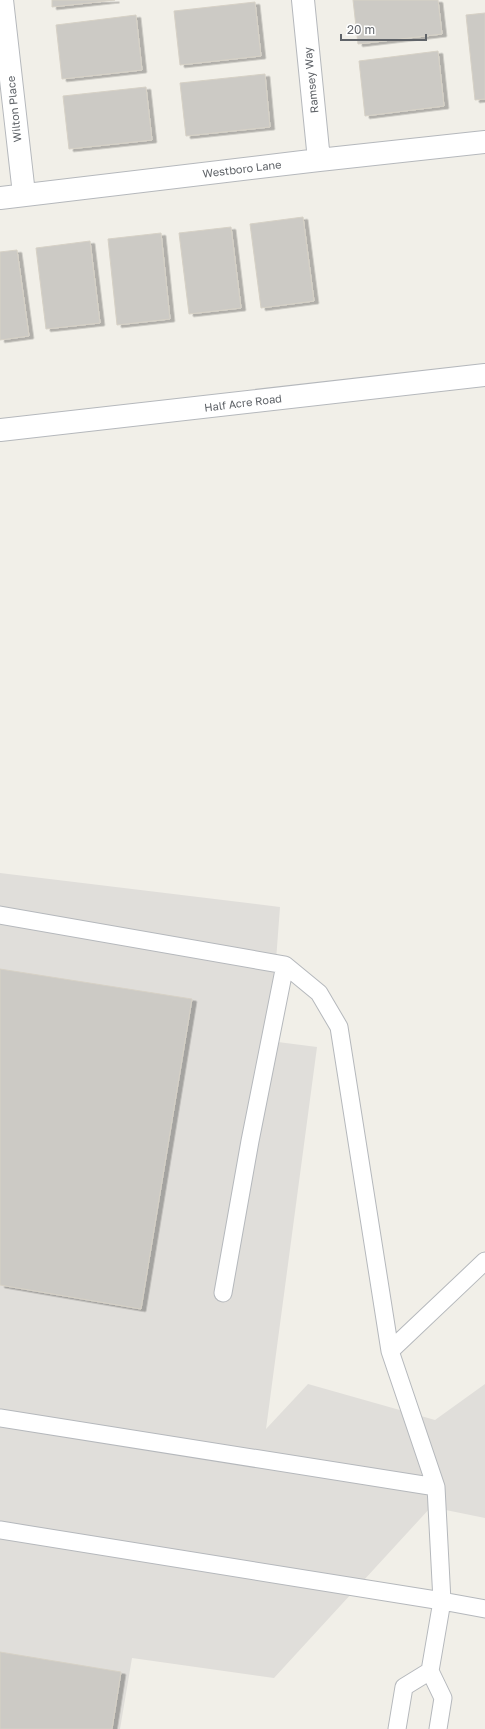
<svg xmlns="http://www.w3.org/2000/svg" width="485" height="1729" viewBox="0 0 485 1729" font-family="'Golos Text',sans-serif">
	<defs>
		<filter id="shadow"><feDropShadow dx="4.5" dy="2.5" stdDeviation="0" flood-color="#0004"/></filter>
	</defs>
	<rect width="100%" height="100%" fill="#f1efe8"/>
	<path fill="#e0deda" d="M0,873L280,907L270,1041L317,1047L266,1429L308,1384L435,1420L485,1384V1518L431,1507L274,1678L132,1658L120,1729H0Z"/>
	<path fill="#cccac5" stroke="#d6d1c6" filter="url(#shadow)" d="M52,0H115L52,7Z
		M353,0H438L442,34L358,44Z
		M255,2L261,56L180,65L174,11Z
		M485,13V99L475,100L466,15Z
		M136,15L142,70L62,79L56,25Z
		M438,51L444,106L365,116L359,61Z
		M265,74L270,127L186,136L180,83Z
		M146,87L152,140L69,149L63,96Z
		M303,217L314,301L261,308L250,224Z
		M231,227L241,308L189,314L179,233Z
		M161,233L170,319L117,325L108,239Z
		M90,241L100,323L46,329L36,248Z
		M17,250L29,336L0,340V252Z
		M0,969L192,999L141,1309L0,1285Z
		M0,1652L121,1672L112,1729H0Z"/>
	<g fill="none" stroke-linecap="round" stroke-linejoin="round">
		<defs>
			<path id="service" d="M0,915L285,965L319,993L339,1027L390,1351L436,1487L442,1601L485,1609
				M223,1293L250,1141L285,965
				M390,1351L485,1261
				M0,1418L436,1487
				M0,1530L442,1601L430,1671L443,1698L438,1729
				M397,1729L404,1687L430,1671"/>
			<path id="minor" d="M2,0L24,194
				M303,0L319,160
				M0,198L319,160L485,142"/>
			<path id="tertiary" d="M0,430L485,375"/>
		</defs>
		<use href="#service" stroke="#b5b8bc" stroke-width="19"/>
		<use href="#minor" stroke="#b5b8bc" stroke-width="24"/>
		<use href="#tertiary" stroke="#b5b8bc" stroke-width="24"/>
		<use href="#service" stroke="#fff" stroke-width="17"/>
		<use href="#minor" stroke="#fff" stroke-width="22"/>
		<use href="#tertiary" stroke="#fff" stroke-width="22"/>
	</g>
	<g text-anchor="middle" stroke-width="3" stroke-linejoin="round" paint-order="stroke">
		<g font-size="11" fill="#5f6368" stroke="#fff">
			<text transform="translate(311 80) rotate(-96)" y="4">Ramsey Way</text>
			<text transform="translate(14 109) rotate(-96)" y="4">Wilton Place</text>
			<text transform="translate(242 169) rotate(-7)" y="4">Westboro Lane</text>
			<text transform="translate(243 403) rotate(-7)" y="4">Half Acre Road</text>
		</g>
	</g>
	<path d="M341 34v6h85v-6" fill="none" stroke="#5f6368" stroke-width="2"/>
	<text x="347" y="34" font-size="12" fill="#5f6368" stroke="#ffffff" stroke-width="3" paint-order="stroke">20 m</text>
</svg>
